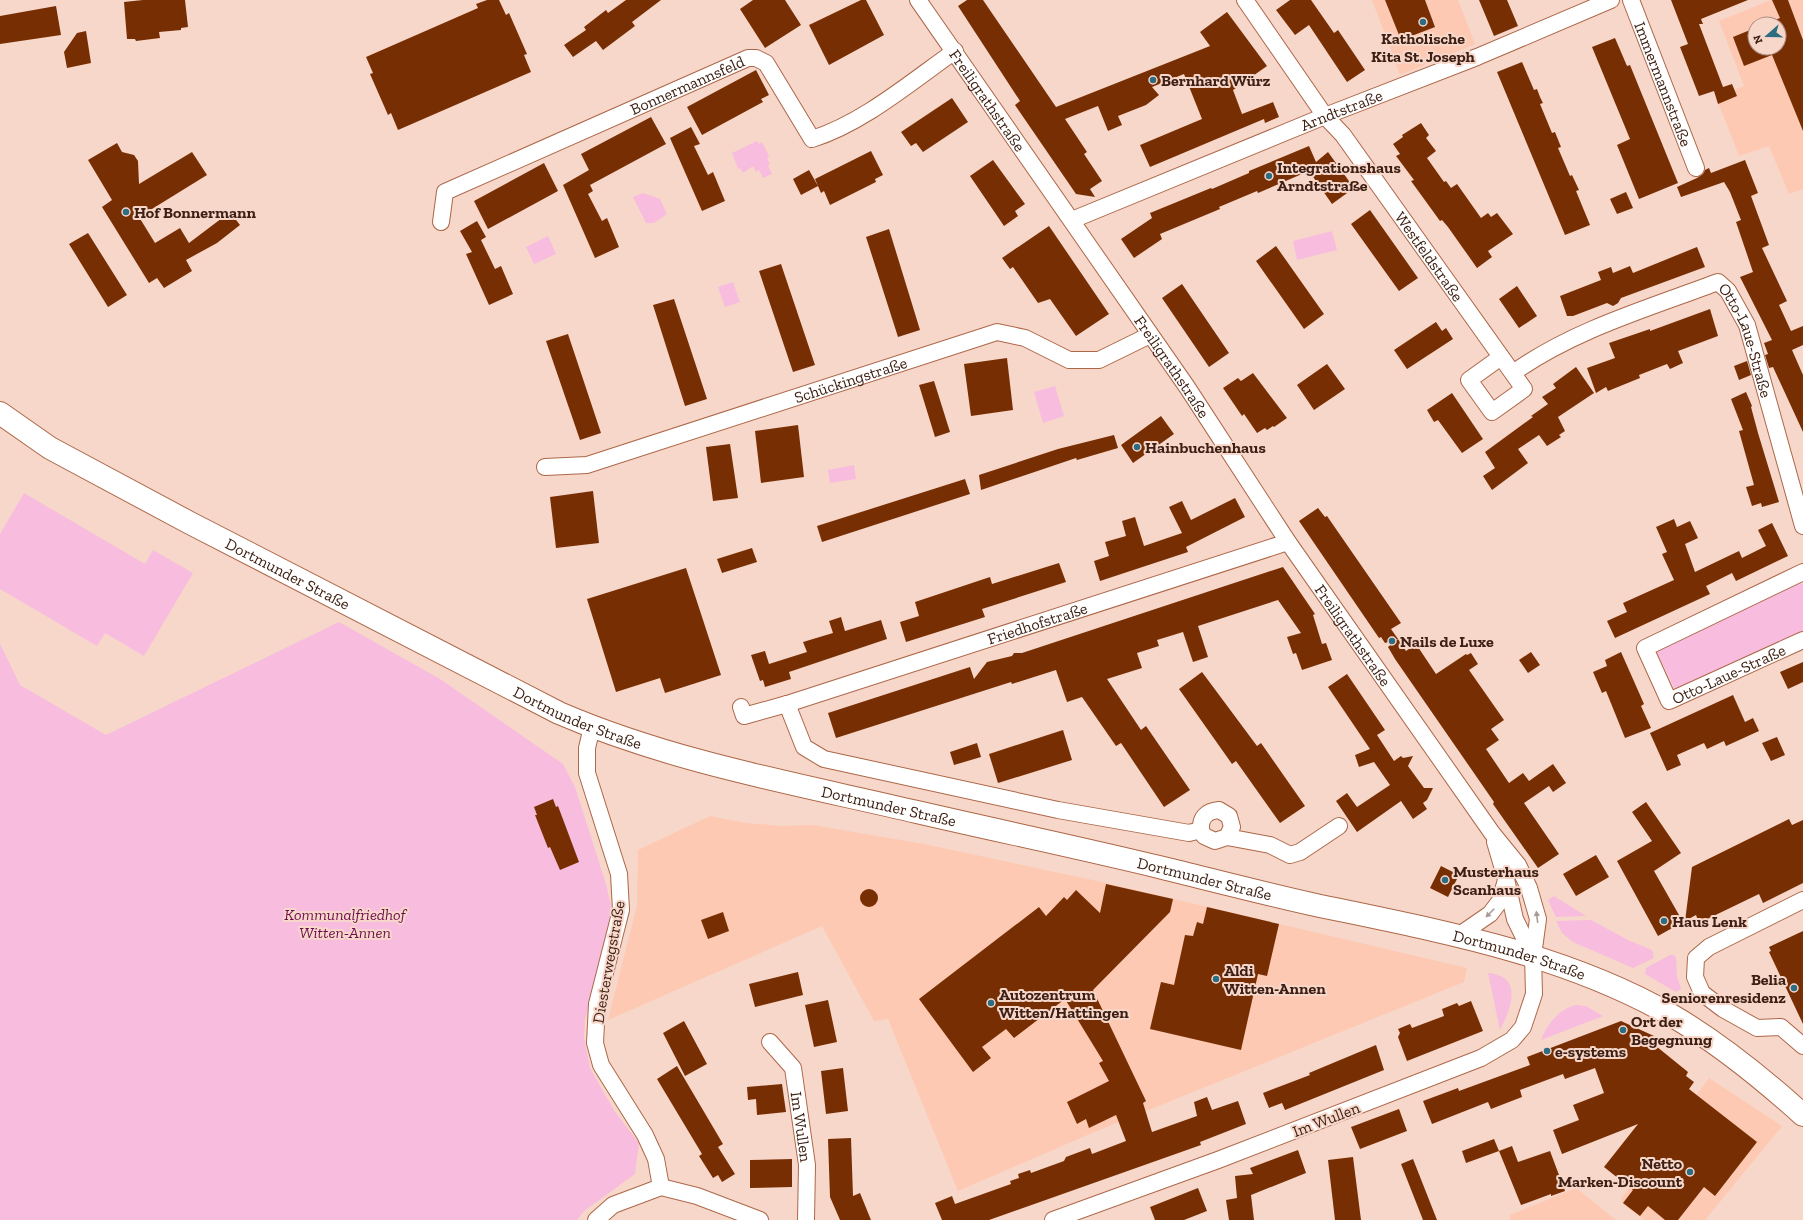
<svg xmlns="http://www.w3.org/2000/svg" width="1803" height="1220" viewBox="0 0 1803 1220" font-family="'Zilla Slab',serif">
	<rect width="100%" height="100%" fill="#f7d7ca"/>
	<path fill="#fdc9b3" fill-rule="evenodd" d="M1372,0H1458L1475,44L1400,75Z
		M1771,0H1803V189L1789,194L1769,146L1739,156L1716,97L1744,86L1719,21ZM1755,24H1779V48H1755Z
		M710,816L746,823L783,826L813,825L924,844L1097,881L1467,968L1464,982L1092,1133L958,1191L888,1019L874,1021L822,926L608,1020L637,905L638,850Z
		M1709,1078L1782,1126L1705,1220H1644L1623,1204L1621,1199Z
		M1576,1188L1616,1220H1510V1215Z"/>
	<path fill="#f8bcde" d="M757,141L759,144L762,142L769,156L767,158L770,164L768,166L772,174L763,178L759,170L756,172L753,166L743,173L740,168L738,169L732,153Z
		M643,193L660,199L667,214L654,223H646L633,197Z
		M1332,231L1337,250L1297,260L1293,241Z
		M548,236L556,254L534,264L526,247Z
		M733,282L740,302L725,307L718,287Z
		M1055,386L1064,416L1043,423L1034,392Z
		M854,465L856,479L830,483L828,470Z
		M24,493L145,564L153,550L193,573L144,656L105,633L97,646L0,589V534Z
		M1796,582L1803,584V635L1683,691L1674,688L1657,653L1663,644Z
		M339,622L440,679L563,764L575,787L606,884L611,906L608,934L585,1019L584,1037L590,1068L615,1112L639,1143L635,1174L584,1211L577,1220H0V644L20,685L106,735Z
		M1554,896L1586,916L1556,917L1548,900Z
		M1591,920L1628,940L1652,950L1654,958L1633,968L1573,942L1562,933L1556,921Z
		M1670,955H1674L1676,958L1677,976L1681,989L1676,992L1645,974L1646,968Z
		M1488,973C1524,976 1511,1009 1500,1030Z
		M1576,1005L1586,1006L1603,1016L1541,1040C1547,1024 1559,1009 1576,1005Z"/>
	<path fill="#782e03" d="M143,0H185L188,27L181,28V30L159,32L160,38L136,41L135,39H127L124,2Z
		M487,0H499L506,15L509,13L527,54L524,55L531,72L398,130L391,113L388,115L370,74L373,73L366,57L478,8L476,4Z
		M626,0H661L632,22L635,26L603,50L596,41L573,57L564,45L586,30L584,27L606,10L608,13Z
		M753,0H785L801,25L765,48L740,9Z
		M861,0H866L884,35L829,65L809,25Z
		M967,0H983L1056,107L1210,46L1200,32L1227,12L1267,66L1233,90L1242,114L1273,102L1279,117L1265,123L1264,119L1150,167L1140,145L1202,119L1184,74L1152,87L1159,95L1146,105L1118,116L1122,125L1108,131L1098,106L1065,119L1087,152L1084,154L1102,181L1090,189L1095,197L1076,194L1015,105L1020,101L958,6Z
		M1290,0H1311L1334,33L1338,30L1365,70L1347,82L1309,25L1295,35L1276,10Z
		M1385,0H1425L1435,27L1401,40Z
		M1479,0H1507L1518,26L1494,36Z
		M1671,0H1748L1701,19L1703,24H1699L1723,87L1732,84L1737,96L1718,104L1714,91L1699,96L1680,47L1688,44Z
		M1772,0H1788L1803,40V131L1772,55L1744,66L1733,37L1755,28V48H1779V24H1765L1780,18Z
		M56,6L61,35L0,44V16Z
		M86,31L91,63L67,68L64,52L77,33Z
		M1615,38L1627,66L1630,65L1678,183L1639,199L1617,145L1630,139L1592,47Z
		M1522,62L1534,90L1537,89L1540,97L1543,103L1540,104L1552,133L1555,132L1561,147L1558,148L1570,176L1572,175L1579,190L1576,191L1590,225L1565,235L1497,72Z
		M756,70L769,95L761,99L763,102L702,135L687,107Z
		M952,98L968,122L923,152L916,143L911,146L901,132Z
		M651,117L666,144L590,185L593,191L588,194L602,221L607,218L619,247L595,258L563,185L589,170L581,154Z
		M1421,123L1429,135L1426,138L1436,151L1427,158L1444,182L1446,181L1451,188L1457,184L1481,218L1488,213L1491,217L1497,213L1513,234L1488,251L1492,257L1477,268L1448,227L1442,220L1440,221L1411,181L1414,180L1396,156L1400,154L1393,144L1403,137L1402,135Z
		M691,127L700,144L694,146L708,175L713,172L725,201L702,211L670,138Z
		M117,143L122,152L134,155L138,161L139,184L192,152L207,175L139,217L155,243L180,228L189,243L230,212L240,225L217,243L186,260L192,271L164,288L157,278L149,283L102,207L112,200L88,160Z
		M1309,146L1316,162L1328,152L1354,188L1332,204L1309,171L1258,193L1257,191L1219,207L1220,209L1160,234L1162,239L1134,258L1121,239L1152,218L1150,213L1211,188L1212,189L1249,173V171Z
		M871,151L883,175L875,179L876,182L830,205L824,191L821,193L815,179Z
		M993,160L1025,204L1015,211L1018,216L1004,226L970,176Z
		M1745,160L1758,193L1751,196L1769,245L1762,248L1787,301L1779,305L1791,331L1803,326V345L1792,350L1803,375V432L1773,367L1769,368L1765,355L1768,354L1764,343L1772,340L1740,277L1753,272L1736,222L1741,220L1730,192L1724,182L1681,197L1677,187L1697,178L1703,174L1705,170L1709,168L1711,173Z
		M544,163L558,191L488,229L474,201Z
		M809,170L818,186L801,195L793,179Z
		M1626,192L1633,208L1617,214L1610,199Z
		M1370,210L1418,278L1399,291L1351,224Z
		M477,221L486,237L481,240L495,269L501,266L513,294L489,305L466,254L472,252L460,231Z
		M1049,226L1109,314L1076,336L1050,299L1038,303L1013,267L1010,269L1002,258Z
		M889,229L920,330L898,337L866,237Z
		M88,233L127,295L108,307L69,244Z
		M1276,246L1324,314L1304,329L1256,261Z
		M1697,247L1705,267L1621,298L1618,303L1613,306L1607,303L1573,316H1567L1560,296L1601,280L1598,272L1611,267L1613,273L1630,266L1633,273Z
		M781,264L815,365L793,372L759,271Z
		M1182,284L1229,353L1209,367L1162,298Z
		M1517,286L1537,316L1519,328L1499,299Z
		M674,299L707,399L685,406L653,305Z
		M1710,309L1718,336L1678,351L1683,363L1670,369L1667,364L1639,375L1640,378L1608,391L1606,387L1596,393L1587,368L1615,358L1609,343L1650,329V331Z
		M1436,322L1442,331L1446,328L1453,339L1407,369L1394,350Z
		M568,334L601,433L580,440L546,341Z
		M1007,358L1013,410L971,416L964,364Z
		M1747,361L1751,375L1739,380L1734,366Z
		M1327,364L1345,389L1314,410L1297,385Z
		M1576,367L1594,393L1558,417L1565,431L1559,435L1561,437L1547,446L1539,435L1518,449L1528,463L1492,490L1483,476L1495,468L1485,452L1533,417L1531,416L1548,404L1542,397L1556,388L1553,384Z
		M1253,373L1287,418L1274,427L1273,426L1267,430L1265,428L1257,433L1244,414L1242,416L1223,388L1238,378L1241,381Z
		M934,381L950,432L935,437L919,385Z
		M1746,392L1752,406L1751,407L1758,433L1779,502L1762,507L1761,503L1752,506L1746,487L1754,485L1739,431L1743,430L1731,399Z
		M1452,393L1483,439L1462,453L1438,420L1434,422L1427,410Z
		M1161,416L1174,434L1133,463L1121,445Z
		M798,425L804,477L761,483L755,431Z
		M1114,435L1118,448L1077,460L1076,458L981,490L979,475L1058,449Z
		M730,444L738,498L713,501L706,447Z
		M965,479L970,494L822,542L817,526Z
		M593,491L599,543L556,548L550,497Z
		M1235,498L1245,517L1186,547L1188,552L1100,581L1094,561L1109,556L1105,542L1126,536L1122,521L1135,517L1144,546L1182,533L1169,507L1182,501L1191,520Z
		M1318,508L1325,517L1327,516L1401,623L1391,629L1398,639L1385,643L1381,637L1379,638L1299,521Z
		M1674,519L1677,527L1690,521L1698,538L1685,544L1695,572L1739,551L1742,558L1766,546L1758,530L1772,523L1788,556L1736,581L1732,573L1706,586L1710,594L1615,638L1607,621L1627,612L1623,603L1674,580L1662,554L1667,552L1656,527Z
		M752,548L757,562L722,573L717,559Z
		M1059,563L1066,582L982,609L985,617L906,642L900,622L919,616L915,602L990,577L992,584Z
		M1283,567L1315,614L1313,615L1322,644L1326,643L1332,660L1302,670L1296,653L1293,654L1287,637L1301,633L1278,600L1198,626L1208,657L1193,662L1183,632L1157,640L1159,646L1137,653L1142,668L1107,679L1141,730L1146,726L1190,790L1164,807L1121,743L1116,746L1082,697L1067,702L1056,670L1012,684L1011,682L836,738L828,713L970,667L974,679L987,662L1012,656L1014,653H1022Z
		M686,568L721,675L665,693L660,678L616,692L587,599Z
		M841,617L845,631L881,620L887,639L789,672L791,679L765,687L763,680L760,681L751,655L765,651L769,664L807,652L803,642L833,633L829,621Z
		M1398,639L1406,651L1416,644L1436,674L1466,654L1467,655L1471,653L1478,664L1469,670L1504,720L1491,729L1499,740L1486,749L1509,783L1523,773L1529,781L1553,764L1566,783L1553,792L1549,786L1524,803L1559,854L1538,868L1493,804L1494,802L1395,659L1388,647Z
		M1531,652L1540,665L1528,673L1519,660Z
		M1621,652L1644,704L1641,706L1651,728L1625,738L1606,691L1602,693L1593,672L1607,666L1605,660Z
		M1803,662V682L1788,689L1780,672Z
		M1202,672L1257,746L1261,743L1305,806L1280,823L1236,761L1232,764L1179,689Z
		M1347,674L1385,730L1377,735L1394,761L1401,756L1403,758L1413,756L1408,766L1424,788H1433L1427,800L1423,803L1427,809L1413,819L1401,801L1357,832L1336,801L1347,793L1357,807L1390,785L1374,762L1359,767L1355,755L1370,749L1328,687Z
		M1733,695L1745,722L1753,718L1759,731L1726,746L1724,741L1707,749L1704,743L1677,755L1681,765L1667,771L1650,733Z
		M1063,730L1072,760L998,783L989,754Z
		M1777,737L1785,755L1771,761L1762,743Z
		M977,743L981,757L954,765L950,752Z
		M553,799L556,807L558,806L579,862L560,870L550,847L548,848L535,815H537L534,807Z
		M1646,802L1681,853L1654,871L1683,922L1658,936L1617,861L1652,841L1632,812Z
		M1789,819L1792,825L1803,820V883L1763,903L1759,894L1699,923L1696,915L1685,921L1692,867Z
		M1596,855L1609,877L1576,896L1563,874Z
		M1441,866L1459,875L1448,897L1430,888Z
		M1106,884L1173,899L1170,912L1093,990L1146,1101L1143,1103L1152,1132L1197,1116L1194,1102L1207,1097L1212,1110L1238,1101L1246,1124L1200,1142L1201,1145L989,1220H942L935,1203L952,1196L955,1204L1011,1184L1010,1181L1019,1178L1018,1174L1030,1170L1031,1173L1064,1161L1066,1157L1090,1148L1092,1154L1126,1141L1116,1115L1089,1128L1086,1119L1077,1124L1067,1102L1109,1081L1099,1063L1103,1061L1065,999L1014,1038L1006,1029L982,1047L991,1058L973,1072L919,999L1039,907L1046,916L1064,897L1067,900L1076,890L1100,913Z
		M860 898a9 9 0 1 1 18 0a9 9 0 1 1-18 0Z
		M1207,907L1279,924L1267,976L1258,974L1241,1050L1150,1029L1161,982L1174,985L1185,935L1193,936L1197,922L1203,924Z
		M723,912L729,931L708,939L701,920Z
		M1803,931V1024L1769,952L1771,951L1769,947Z
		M798,972L803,995L755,1007L749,984Z
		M828,1000L837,1042L814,1047L805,1005Z
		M1471,1001L1483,1031L1407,1061L1398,1037L1400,1033L1398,1029L1410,1024L1412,1028L1444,1016L1442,1009L1457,1003L1459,1006Z
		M684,1021L707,1064L685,1076L663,1033Z
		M1621,1021L1654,1036L1651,1042L1688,1072L1686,1076L1694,1082L1689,1089L1757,1142L1715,1196L1704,1187L1678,1220H1665L1648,1206L1640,1216L1623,1203L1633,1190L1604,1167L1638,1124L1562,1154L1553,1130L1579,1120L1573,1105L1604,1093L1595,1068L1565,1079L1563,1074L1520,1090L1522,1097L1491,1109L1488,1102L1432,1124L1423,1101L1458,1088L1459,1091L1530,1065L1527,1057Z
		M1376,1045L1384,1070L1285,1110L1282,1103L1269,1108L1263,1093L1310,1075L1309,1073Z
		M677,1066L723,1144L718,1147L735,1174L722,1182L718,1175L713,1178L699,1156L702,1154L657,1079Z
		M843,1068L848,1111L826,1114L821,1071Z
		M782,1084L786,1112L757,1115L756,1099L748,1100L747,1087Z
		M1399,1109L1407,1131L1360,1149L1351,1127Z
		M851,1138L853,1196L860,1193L871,1220H840L830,1197L828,1139Z
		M1494,1139L1499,1151L1466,1163L1462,1151Z
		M1512,1146L1518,1162L1550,1151L1565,1191L1551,1196V1194L1521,1205L1499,1151Z
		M1298,1150L1306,1173L1251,1195L1254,1220H1229L1226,1200L1237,1198L1235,1176L1253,1174L1250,1168Z
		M1353,1157L1361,1220H1335L1328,1160Z
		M792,1159V1187L750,1188V1160Z
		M1413,1159L1437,1220H1423L1401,1164Z
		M1198,1188L1207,1211L1184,1220H1155L1150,1207Z"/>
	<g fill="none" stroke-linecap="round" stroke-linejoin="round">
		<defs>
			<g id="street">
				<path id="s1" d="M918,0L1187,387L1288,542L1492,833L1518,865L1529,888L1538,919L1533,956L1534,994L1523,1027L1512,1040L1481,1058L1218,1160L1053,1220"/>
				<path id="s2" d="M1245,0L1325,116L1343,135L1524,389L1492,412L1469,380L1501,357"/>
				<path id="s3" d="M1631,0L1696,168"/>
				<path id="s4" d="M1072,220L1325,116L1477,57L1611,0"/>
				<path id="s5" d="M441,222L445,192L748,58H756L766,63L812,139C863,123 911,82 955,51"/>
				<path id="s6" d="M1513,373C1573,330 1649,308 1718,282L1728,291L1747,325L1803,526"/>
				<path id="s7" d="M545,467L587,465L997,332L1025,338L1069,360H1099L1150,335"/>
				<path id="s8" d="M1803,572L1645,648L1669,701L1803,640"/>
				<path d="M787,704L804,747L824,759L1058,810L1189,833L1201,830"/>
				<path id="s9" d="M741,707L744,716L787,704L1288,542"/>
				<path d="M592,727L587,748V773L619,874L621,910L597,1004L595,1043L601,1065L645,1135L656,1159L661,1187"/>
				<path d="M1227,837L1232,827L1229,816L1219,810C1206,811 1200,818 1201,830L1204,836L1215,841L1227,837L1270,845L1290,855L1300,852L1339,826"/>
				<path d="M1495,842L1506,879L1515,919L1533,956"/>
				<path d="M1803,900L1709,947L1696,958L1695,977L1702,993L1723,1009L1757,1028L1781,1027L1803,1046"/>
				<path d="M1458,936L1490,914L1500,901L1506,880"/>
				<path id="s10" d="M770,1042L793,1068L807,1165L806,1220"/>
				<path d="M596,1220L613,1205L661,1187L697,1196L760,1220"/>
			</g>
			<g id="secondary">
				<path id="s11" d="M0,413L50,448L190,523L559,713C673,762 797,784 917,812C999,831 1081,848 1163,868C1212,880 1262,893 1311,904C1434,930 1561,952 1671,1015C1719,1043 1762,1078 1803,1115"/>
			</g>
		</defs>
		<use href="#street" stroke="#ad6748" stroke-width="18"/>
		<use href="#secondary" stroke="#ad6748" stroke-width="24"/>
		<use href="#street" stroke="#fff" stroke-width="16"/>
		<use href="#secondary" stroke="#fff" stroke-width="22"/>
	</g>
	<defs><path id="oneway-solid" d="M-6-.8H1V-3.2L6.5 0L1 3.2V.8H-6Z"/></defs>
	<g fill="#a89b95">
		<use href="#oneway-solid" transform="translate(1490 913) rotate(135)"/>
		<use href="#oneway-solid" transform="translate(1537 917) rotate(-97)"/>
	</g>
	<g fill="#2e6c82" stroke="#f7d7ca" stroke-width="1.5">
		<circle cx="1423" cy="22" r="4"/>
		<circle cx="1153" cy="80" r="4"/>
		<circle cx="1269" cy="176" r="4"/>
		<circle cx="126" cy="212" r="4"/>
		<circle cx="1137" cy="447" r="4"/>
		<circle cx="1392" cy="641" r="4"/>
		<circle cx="1445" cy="880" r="4"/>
		<circle cx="1664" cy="921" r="4"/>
		<circle cx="1216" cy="979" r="4"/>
		<circle cx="1794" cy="988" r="4"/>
		<circle cx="991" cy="1003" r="4"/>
		<circle cx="1623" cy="1030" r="4"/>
		<circle cx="1547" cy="1051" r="4"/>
		<circle cx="1690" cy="1172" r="4"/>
	</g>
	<g text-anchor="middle" stroke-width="4" stroke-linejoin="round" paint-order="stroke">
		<g font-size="16" font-weight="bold" fill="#3d2013" stroke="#f7d7ca" text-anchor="start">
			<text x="1423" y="44" text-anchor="middle">Katholische<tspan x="1423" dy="18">Kita St. Joseph</tspan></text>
			<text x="1161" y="86">Bernhard Würz</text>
			<text x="1277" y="173">Integrationshaus<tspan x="1277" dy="18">Arndtstraße</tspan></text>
			<text x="134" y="218">Hof Bonnermann</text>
			<text x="1145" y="453">Hainbuchenhaus</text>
			<text x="1400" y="647">Nails de Luxe</text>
			<text x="1453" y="877">Musterhaus<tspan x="1453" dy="18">Scanhaus</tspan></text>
			<text x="1672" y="927">Haus Lenk</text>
			<text x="1224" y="976">Aldi<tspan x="1224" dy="18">Witten-Annen</tspan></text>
			<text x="1786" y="985" text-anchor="end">Belia<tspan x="1786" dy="18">Seniorenresidenz</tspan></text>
			<text x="999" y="1000">Autozentrum<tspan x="999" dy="18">Witten/Hattingen</tspan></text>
			<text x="1631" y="1027">Ort der<tspan x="1631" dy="18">Begegnung</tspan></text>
			<text x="1555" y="1057">e-systems</text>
			<text x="1682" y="1169" text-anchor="end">Netto<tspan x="1682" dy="18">Marken-Discount</tspan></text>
		</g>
		<g font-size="16" fill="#3d2013" stroke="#f7d7ca">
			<text dy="6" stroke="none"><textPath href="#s3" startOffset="90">Immermannstraße</textPath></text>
			<text dy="6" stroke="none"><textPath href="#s5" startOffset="295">Bonnermannsfeld</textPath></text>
			<text dy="6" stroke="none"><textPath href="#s1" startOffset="122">Freiligrathstraße</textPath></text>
			<text dy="6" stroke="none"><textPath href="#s4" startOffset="291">Arndtstraße</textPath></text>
			<text dy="6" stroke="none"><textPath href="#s2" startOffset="316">Westfeldstraße</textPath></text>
			<text dy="6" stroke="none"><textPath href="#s6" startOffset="291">Otto-Laue-Straße</textPath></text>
			<text dy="6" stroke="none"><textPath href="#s1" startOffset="446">Freiligrathstraße</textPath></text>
			<text dy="6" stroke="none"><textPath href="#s7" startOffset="319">Schückingstraße</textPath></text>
			<text dy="6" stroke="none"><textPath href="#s11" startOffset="330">Dortmunder Straße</textPath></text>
			<text dy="6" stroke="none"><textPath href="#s9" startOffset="317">Friedhofstraße</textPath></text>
			<text dy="6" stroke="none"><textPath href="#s1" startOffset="770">Freiligrathstraße</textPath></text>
			<text dy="6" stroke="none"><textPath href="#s8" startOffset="299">Otto-Laue-Straße</textPath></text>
			<text dy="6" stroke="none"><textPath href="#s11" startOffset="654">Dortmunder Straße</textPath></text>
			<text dy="6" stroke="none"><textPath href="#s11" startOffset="978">Dortmunder Straße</textPath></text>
			<text dy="6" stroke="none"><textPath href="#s11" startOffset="1302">Dortmunder Straße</textPath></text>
			<text dy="6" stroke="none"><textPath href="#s11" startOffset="1626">Dortmunder Straße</textPath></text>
			<text transform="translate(608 962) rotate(-80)" y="6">Diesterwegstraße</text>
			<text transform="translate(1326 1119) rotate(-21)" y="6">Im Wullen</text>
			<text dy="6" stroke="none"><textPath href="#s10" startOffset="94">Im Wullen</textPath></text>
		</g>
		<g font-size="16" font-style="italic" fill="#6e0e51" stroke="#f7d7ca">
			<text x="345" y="920">Kommunalfriedhof<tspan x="345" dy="18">Witten-Annen</tspan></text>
		</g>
	</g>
	<g transform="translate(1767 36) rotate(250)"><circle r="19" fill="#f7d7ca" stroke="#ad8e81"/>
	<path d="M0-3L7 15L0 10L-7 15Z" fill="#2e6c82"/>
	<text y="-6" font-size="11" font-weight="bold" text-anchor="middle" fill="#3d2013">N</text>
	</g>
</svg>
